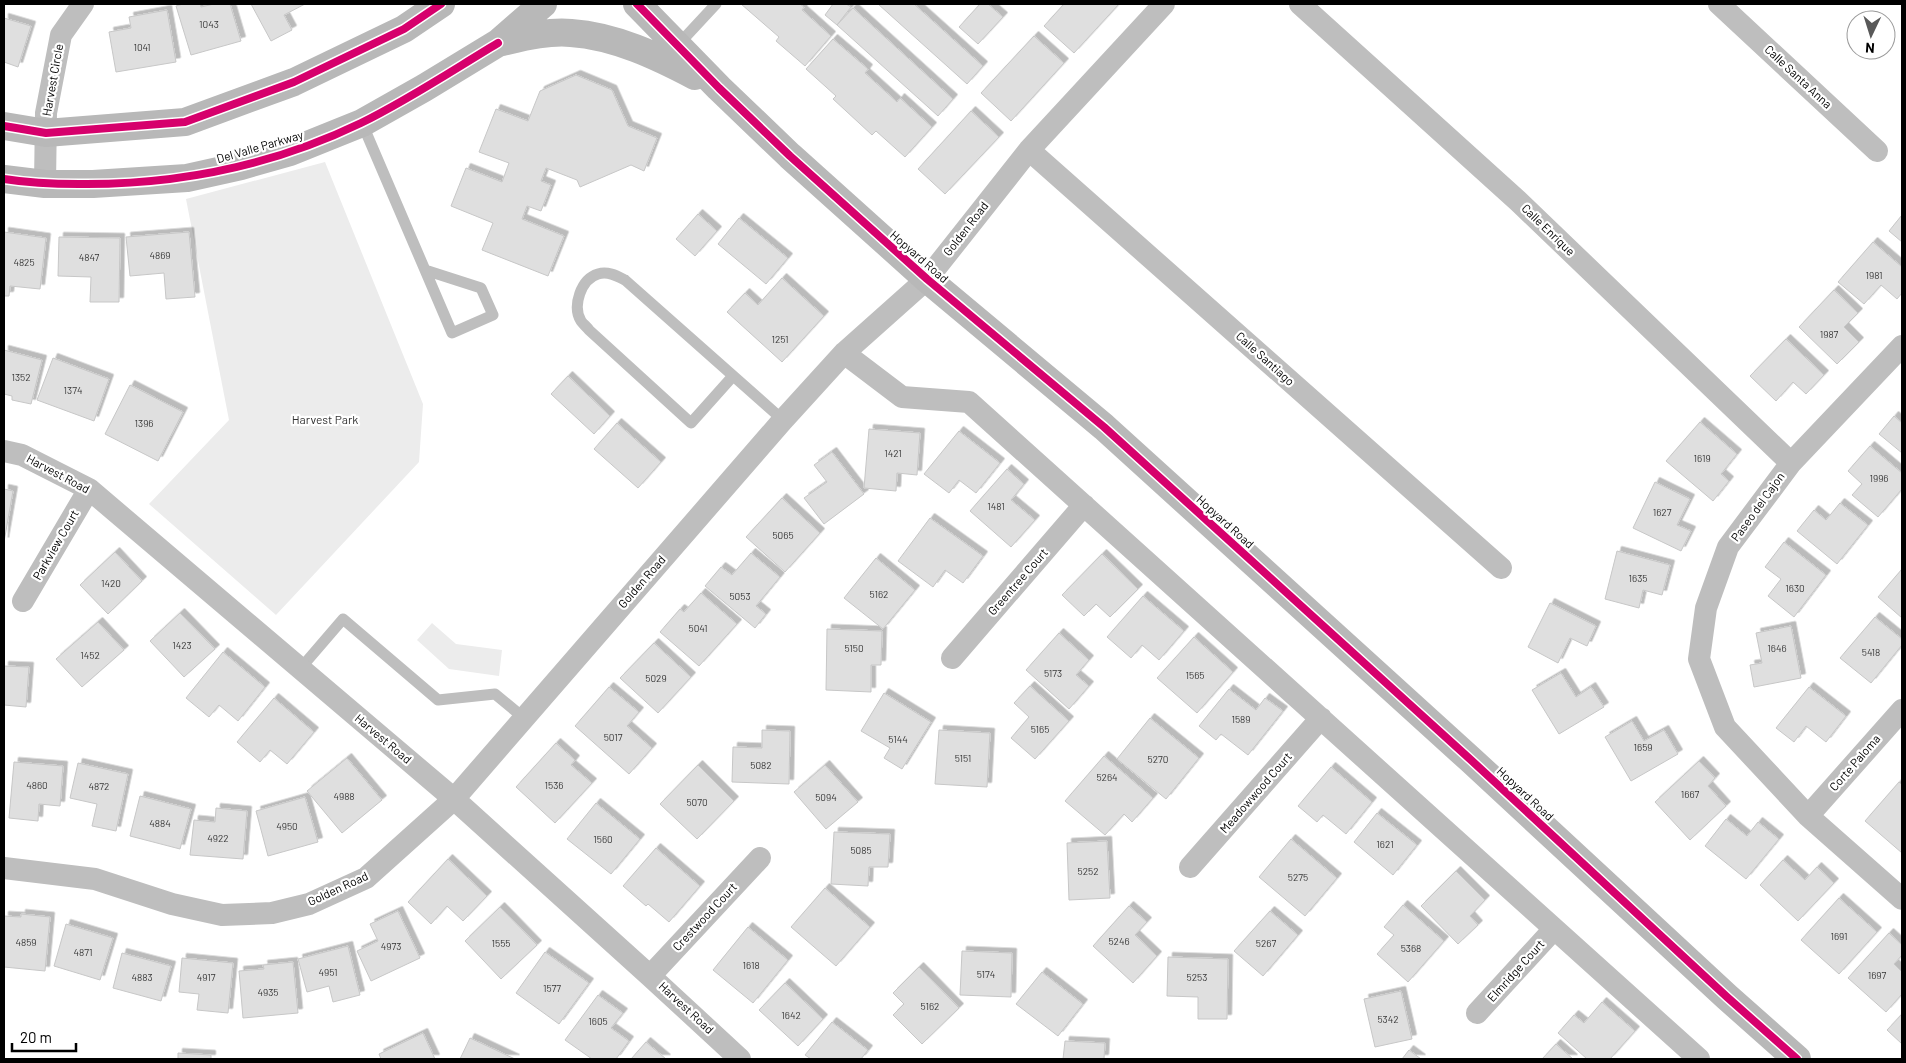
<svg xmlns="http://www.w3.org/2000/svg" width="1906" height="1063" viewBox="0 0 1906 1063" font-family="Barlow,sans-serif">
	<defs>
		<filter id="shadow"><feDropShadow dx="4.5" dy="-4.5" stdDeviation="0" flood-color="#0004"/></filter>
	</defs>
	<rect width="100%" height="100%" fill="#fff"/>
	<path fill="#ececec" d="M325,162L423,404L419,462L276,615L149,504L229,420L186,199Z
		M432,623L456,644L502,650L499,676L449,669L417,640Z"/>
	<path fill="#dfdfdf" stroke="#c7c7c7" filter="url(#shadow)" d="M183,4H200L201,7L214,4H230L241,41L191,55L176,6Z
		M251,4H305L284,15L292,30L271,41Z
		M741,4H800L804,7L802,10L831,36L805,66L776,41L779,37Z
		M833,4H846L851,7L837,25L825,15Z
		M878,4H914L983,66L967,84Z
		M980,4H988L1003,17L978,44L959,27Z
		M1064,4H1119L1074,53L1044,26Z
		M853,8L953,99L938,116L837,25Z
		M167,10L176,62L116,72L109,32L131,28L129,17Z
		M4,18L31,26L18,67L4,62Z
		M1034,36L1064,63L1011,121L981,93Z
		M833,39L868,69L865,73L897,102L900,98L932,127L905,157L876,131L872,135L833,99L836,96L806,69Z
		M576,75L612,90L628,126L657,138L644,171L631,165L580,187L577,180L546,168L541,181L551,185L541,211L527,206L522,219L564,236L548,276L482,250L493,223L451,206L466,168L502,182L509,163L479,152L496,109L528,121L540,91Z
		M971,111L999,137L945,194L918,169Z
		M698,214L717,231L695,256L676,239Z
		M1902,215V242L1889,231Z
		M739,218L788,258L766,284L718,244Z
		M4,232L46,238L40,289L10,286L9,296H4Z
		M189,232L195,297L166,299L164,273L130,276L126,237Z
		M59,237L120,238L119,302H90L91,277L58,276Z
		M1873,242L1902,267V293L1897,299L1881,285L1864,304L1838,282Z
		M782,278L824,316L782,362L727,312L745,293L758,305Z
		M1834,290L1858,313L1844,327L1859,342L1837,364L1799,327Z
		M1786,339L1824,375L1806,394L1793,382L1776,401L1750,376Z
		M4,350L42,360L31,404L12,400V396L4,394Z
		M53,358L109,379L94,421L37,400Z
		M568,376L610,416L594,434L551,394Z
		M130,385L183,412L158,461L105,434Z
		M1894,416L1902,423V453L1879,434Z
		M1700,422L1737,454L1721,474L1729,481L1713,501L1666,461Z
		M617,423L661,462L638,488L594,449Z
		M869,429L920,433L917,475L897,473L896,491L864,488Z
		M959,431L1000,463L976,493L959,480L949,493L924,474Z
		M1870,446L1902,473V489L1878,517L1852,495L1862,484L1848,471Z
		M832,452L864,494L824,524L804,498L827,482L814,465Z
		M1007,469L1024,484L1011,500L1035,520L1011,547L970,511Z
		M1655,482L1690,499L1677,525L1691,531L1681,551L1633,528Z
		M4,489L13,491L4,542Z
		M782,498L820,533L785,572L746,537Z
		M1840,503L1868,525L1837,564L1797,531L1814,510L1826,520Z
		M930,518L983,556L963,583L945,570L933,587L898,561Z
		M1784,542L1826,575L1794,617L1768,596L1781,579L1765,567Z
		M1617,551L1670,565L1662,595L1643,590L1639,608L1605,599Z
		M115,552L142,581L108,614L80,585Z
		M751,553L780,577L756,606L766,614L755,628L705,586L721,567L732,575Z
		M1102,554L1138,589L1110,617L1096,604L1084,616L1062,595Z
		M876,558L915,590L883,629L844,598Z
		M1902,569V618L1878,597Z
		M701,593L737,624L699,666L660,632L680,609L684,612Z
		M1143,596L1184,631L1159,660L1142,645L1131,658L1107,637Z
		M1550,603L1596,626L1587,646L1570,638L1558,663L1528,647Z
		M180,613L215,649L184,677L150,641Z
		M1875,617L1902,639V645L1871,683L1840,658Z
		M98,622L124,650L82,687L56,659Z
		M1791,626L1801,678L1754,687L1750,665L1762,663L1756,633Z
		M827,629L882,631L881,665H871V692L826,690Z
		M1059,633L1089,660L1076,675L1089,686L1069,709L1026,670Z
		M1194,637L1233,672L1197,713L1157,678Z
		M654,643L691,677L658,713L620,678Z
		M223,652L265,687L238,721L219,705L209,717L186,698Z
		M4,666L29,667L26,707L4,705Z
		M1561,673L1576,697L1591,687L1604,707L1559,734L1532,690Z
		M1030,686L1069,721L1035,759L1011,738L1029,717L1014,703Z
		M609,687L639,712L627,726L652,748L629,774L575,726Z
		M1809,687L1846,716L1826,742L1806,726L1794,742L1776,728Z
		M1229,689L1256,710L1265,698L1283,711L1248,755L1221,734L1216,740L1199,726Z
		M884,693L931,722L902,769L884,758L890,748L861,731Z
		M274,698L314,732L287,764L270,750L260,762L237,742Z
		M1150,718L1199,758L1166,799L1117,759Z
		M1632,721L1644,741L1664,730L1678,754L1631,781L1605,737Z
		M762,730L790,731L789,784L732,782L733,747L762,748Z
		M939,730L990,733L987,787L935,784Z
		M556,743L575,760L571,765L592,783L555,823L516,787Z
		M1104,756L1153,798L1132,822L1124,814L1105,835L1065,801Z
		M347,758L382,800L342,833L307,791Z
		M1699,761L1715,778L1708,786L1726,806L1690,840L1655,802Z
		M14,762L63,766L60,806L39,804L38,821L9,818Z
		M78,763L128,774L116,831L92,826L97,804L70,798Z
		M698,765L734,801L697,839L660,804Z
		M825,765L858,802L826,829L794,792Z
		M1331,767L1372,802L1346,834L1323,815L1317,822L1298,806Z
		M1899,782L1902,785V853L1865,821Z
		M140,796L191,809L180,849L130,836Z
		M305,797L318,842L268,856L256,811Z
		M596,803L640,839L611,874L567,839Z
		M216,808L247,811L243,859L190,855L194,820L215,822Z
		M1377,813L1417,845L1393,875L1354,842Z
		M1726,819L1747,836L1758,822L1779,839L1746,879L1705,846Z
		M834,832L890,834L888,867H869L868,886L831,884Z
		M1291,839L1337,878L1305,916L1259,877Z
		M1107,841L1110,898L1069,900L1067,843Z
		M656,848L700,886L669,922L648,904L646,906L623,886Z
		M448,859L487,896L463,921L447,906L431,924L408,902Z
		M1783,860L1805,880L1817,867L1834,883L1798,921L1760,885Z
		M1456,871L1485,900L1470,916L1478,925L1458,944L1421,906Z
		M825,888L870,927L836,966L791,927Z
		M1839,898L1877,932L1839,974L1801,940Z
		M1403,905L1444,941L1408,982L1377,954L1394,935L1384,927Z
		M1129,906L1147,922L1135,935L1157,956L1133,983L1093,946Z
		M500,907L537,945L501,979L465,941Z
		M398,911L420,958L371,981L357,951L378,941L370,924Z
		M1270,911L1298,935L1263,976L1234,951Z
		M21,914L50,917L45,971L4,967V916L21,917Z
		M66,924L113,938L100,980L54,966Z
		M748,927L788,960L753,1003L713,970Z
		M1889,933L1902,945V955L1894,964L1902,972V994L1886,1012L1848,978Z
		M348,946L360,995L333,1002L329,986L307,992L298,959Z
		M962,951L1012,953L1011,997L960,995Z
		M545,952L589,983L559,1024L516,993Z
		M122,953L171,966L161,1001L113,988Z
		M1168,957L1228,959L1227,1019H1198V997L1167,996Z
		M182,958L233,963L228,1013L197,1010L199,994L179,992Z
		M293,962L298,1013L243,1018L239,971L264,969L263,965Z
		M919,967L959,1008L922,1044L893,1015L904,1004L893,993Z
		M1042,972L1083,1004L1058,1036L1016,1004Z
		M785,983L823,1019L798,1046L759,1010Z
		M1401,991L1412,1039L1375,1047L1364,999Z
		M598,995L623,1013L611,1028L629,1041L616,1059H592L565,1040Z
		M1602,1002L1635,1031L1610,1059H1587L1558,1033L1574,1015L1584,1023Z
		M1902,1014V1044L1887,1030Z
		M832,1022L868,1050L861,1059H811L805,1055Z
		M423,1033L435,1059H381L379,1054Z
		M470,1038L515,1059H460Z
		M1065,1041L1105,1043L1104,1059H1063Z
		M646,1042L666,1059H631Z
		M1556,1044L1573,1059H1542Z
		M1409,1050L1421,1059H1402Z
		M178,1053L211,1055V1059H178Z"/>
	<g fill="none" stroke-linecap="round" stroke-linejoin="round">
		<path stroke="#bebebe" stroke-width="11" d="M677,46L716,4
			M362,123L452,333L493,315L481,288L425,270
			M733,376L691,423L589,330C587,327 583,324 581,321C572,306 581,279 598,274C608,271 617,276 625,280L783,420
			M300,669L343,619L438,700L495,694L524,718"/>
		<path stroke="#bebebe" stroke-width="22" d="M1300,4L1518,201L1791,463
			M1719,4L1877,151
			M1029,150L1501,568
			M45,184L46,113L61,35L83,4
			M1902,346L1791,463L1728,547L1706,608L1699,659L1725,727L1808,816L1902,899
			M844,353L902,397L969,402L1699,1059
			M4,451L22,455L89,489L454,799L650,976L740,1059
			M23,601L89,489
			M952,658L1084,505
			M1808,816L1902,710
			M1190,867L1321,718
			M4,868L95,879L172,904L222,915L272,913L309,904L366,878L454,799L783,420L844,353L927,279L1029,150L1164,4
			M650,976L760,858
			M1477,1013L1554,929"/>
		<path stroke="#b8b8b8" stroke-width="28" d="M637,4L719,88L790,156L927,279L1104,427L1471,760L1727,997L1797,1059
			M502,42C524,37 548,31 571,33C615,36 657,56 695,76
			M4,126L46,133L185,122L294,82L404,29L441,4
			M4,179L45,184H93L187,178L241,166L290,152L362,123L424,88L498,43L543,4"/>
		<defs>
			<path id="cycleway" d="M637,4L719,88L790,156L927,279L1104,427L1471,760L1727,997L1797,1059
				M4,126L46,133L185,122L294,82L404,29L441,4
				M4,179C29,183 54,184 79,184C177,185 272,166 361,123C408,100 453,70 498,43"/>
		</defs>
		<use href="#cycleway" stroke="#fff" stroke-width="11"/>
		<use href="#cycleway" stroke="#d6006c" stroke-width="8"/>
	</g>
	<g text-anchor="middle" stroke-width="4.5" stroke-linejoin="round" paint-order="stroke">
		<g font-size="10" fill="#383838">
			<text x="209" y="28">1043</text>
			<text x="142" y="51">1041</text>
			<text x="160" y="259">4869</text>
			<text x="89" y="261">4847</text>
			<text x="24" y="266">4825</text>
			<text x="1874" y="279">1981</text>
			<text x="1829" y="338">1987</text>
			<text x="780" y="343">1251</text>
			<text x="21" y="381">1352</text>
			<text x="73" y="394">1374</text>
			<text x="144" y="427">1396</text>
			<text x="893" y="457">1421</text>
			<text x="1702" y="462">1619</text>
			<text x="1879" y="482">1996</text>
			<text x="996" y="510">1481</text>
			<text x="1662" y="516">1627</text>
			<text x="783" y="539">5065</text>
			<text x="1638" y="582">1635</text>
			<text x="111" y="587">1420</text>
			<text x="1795" y="592">1630</text>
			<text x="879" y="598">5162</text>
			<text x="740" y="600">5053</text>
			<text x="698" y="632">5041</text>
			<text x="182" y="649">1423</text>
			<text x="854" y="652">5150</text>
			<text x="1777" y="652">1646</text>
			<text x="1871" y="656">5418</text>
			<text x="90" y="659">1452</text>
			<text x="1053" y="677">5173</text>
			<text x="1195" y="679">1565</text>
			<text x="656" y="682">5029</text>
			<text x="1241" y="723">1589</text>
			<text x="1040" y="733">5165</text>
			<text x="613" y="741">5017</text>
			<text x="898" y="743">5144</text>
			<text x="1643" y="751">1659</text>
			<text x="963" y="762">5151</text>
			<text x="1158" y="763">5270</text>
			<text x="761" y="769">5082</text>
			<text x="1107" y="781">5264</text>
			<text x="37" y="789">4860</text>
			<text x="554" y="789">1536</text>
			<text x="99" y="790">4872</text>
			<text x="1690" y="798">1667</text>
			<text x="344" y="800">4988</text>
			<text x="826" y="801">5094</text>
			<text x="697" y="806">5070</text>
			<text x="160" y="827">4884</text>
			<text x="287" y="830">4950</text>
			<text x="218" y="842">4922</text>
			<text x="603" y="843">1560</text>
			<text x="1385" y="848">1621</text>
			<text x="861" y="854">5085</text>
			<text x="1088" y="875">5252</text>
			<text x="1298" y="881">5275</text>
			<text x="1839" y="940">1691</text>
			<text x="1119" y="945">5246</text>
			<text x="26" y="946">4859</text>
			<text x="501" y="947">1555</text>
			<text x="1266" y="947">5267</text>
			<text x="391" y="950">4973</text>
			<text x="1411" y="952">5368</text>
			<text x="83" y="956">4871</text>
			<text x="751" y="969">1618</text>
			<text x="328" y="976">4951</text>
			<text x="986" y="978">5174</text>
			<text x="1877" y="979">1697</text>
			<text x="142" y="981">4883</text>
			<text x="206" y="981">4917</text>
			<text x="1197" y="981">5253</text>
			<text x="552" y="992">1577</text>
			<text x="268" y="996">4935</text>
			<text x="930" y="1010">5162</text>
			<text x="791" y="1019">1642</text>
			<text x="1388" y="1023">5342</text>
			<text x="598" y="1025">1605</text>
		</g>
		<g font-size="12" fill="#000" stroke="#fff">
			<text transform="translate(1798 77) rotate(43)" y="4">Calle Santa Anna</text>
			<text transform="translate(53 80) rotate(-80)" y="4">Harvest Circle</text>
			<text transform="translate(260 147) rotate(-16)" y="4">Del Valle Parkway</text>
			<text transform="translate(966 229) rotate(-52)" y="4">Golden Road</text>
			<text transform="translate(1548 230) rotate(44)" y="4">Calle Enrique</text>
			<text transform="translate(919 257) rotate(41)" y="4">Hopyard Road</text>
			<text transform="translate(1265 359) rotate(42)" y="4">Calle Santiago</text>
			<text transform="translate(58 474) rotate(28)" y="4">Harvest Road</text>
			<text transform="translate(1758 507) rotate(-54)" y="4">Paseo del Cajon</text>
			<text transform="translate(1225 522) rotate(42)" y="4">Hopyard Road</text>
			<text transform="translate(56 545) rotate(-60)" y="4">Parkview Court</text>
			<text transform="translate(642 582) rotate(-49)" y="4">Golden Road</text>
			<text transform="translate(1018 582) rotate(-49)" y="4">Greentree Court</text>
			<text transform="translate(383 739) rotate(40)" y="4">Harvest Road</text>
			<text transform="translate(1855 763) rotate(-49)" y="4">Corte Paloma</text>
			<text transform="translate(1256 793) rotate(-49)" y="4">Meadowwood Court</text>
			<text transform="translate(1525 794) rotate(43)" y="4">Hopyard Road</text>
			<text transform="translate(338 889) rotate(-25)" y="4">Golden Road</text>
			<text transform="translate(705 917) rotate(-47)" y="4">Crestwood Court</text>
			<text transform="translate(1516 971) rotate(-48)" y="4">Elmridge Court</text>
			<text transform="translate(686 1008) rotate(43)" y="4">Harvest Road</text>
		</g>
		<g font-size="12" fill="#333" stroke="#fff">
			<text x="325" y="424">Harvest Park</text>
		</g>
	</g>
	<rect width="1906" height="1063" fill="none" stroke="#000000" stroke-width="10"/>
	<g transform="translate(1871 35) rotate(184)"><circle r="24" fill="#ffffff" stroke="#999999"/>
	<path d="M0-4L9 19L0 12L-9 19Z" fill="#595959"/>
	<text y="-8" font-size="14" font-weight="bold" text-anchor="middle" fill="#000000">N</text>
	</g>
	<path d="M12 1043v8h64v-8" fill="none" stroke="#000000" stroke-width="2.5"/>
	<text x="20" y="1043" font-size="15" fill="#000000" stroke="#ffffff" stroke-width="4" paint-order="stroke">20 m</text>
</svg>
